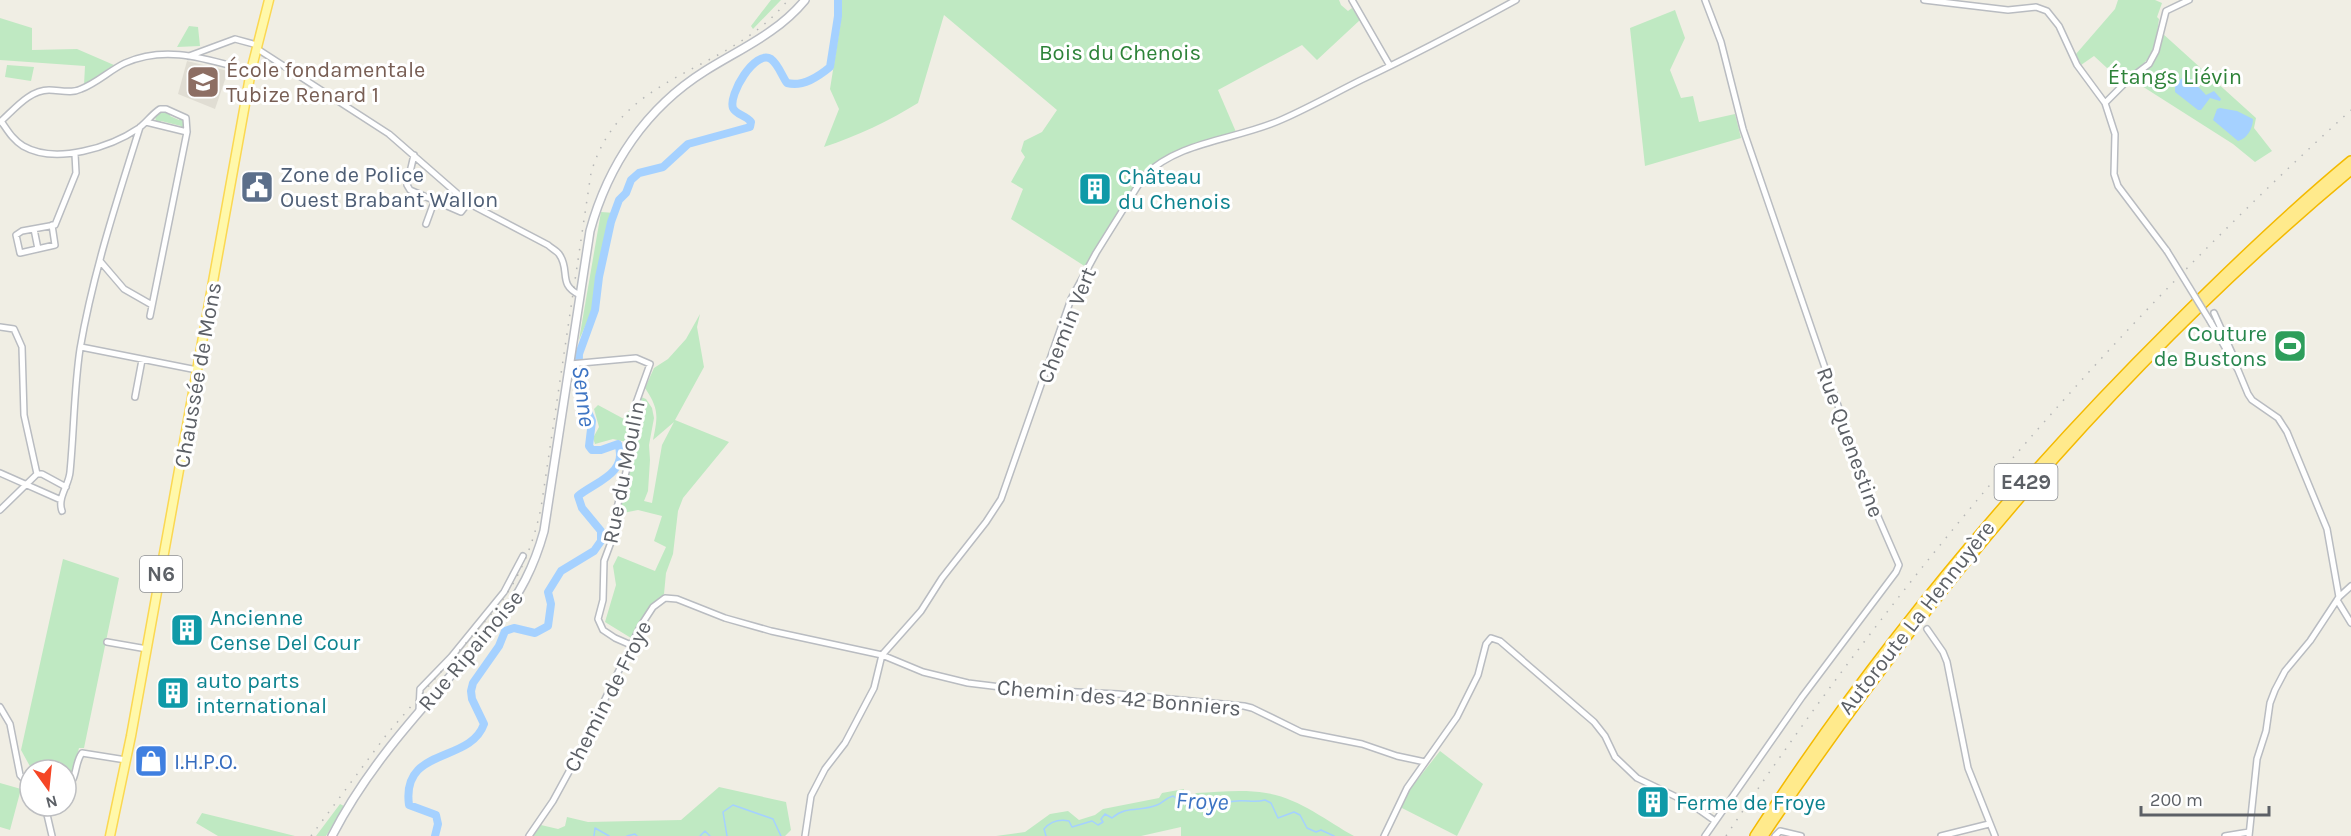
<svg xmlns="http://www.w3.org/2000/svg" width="2351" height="836" viewBox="0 0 2351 836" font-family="Karla,sans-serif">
	<rect width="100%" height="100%" fill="#f0eee4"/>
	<path fill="#e0ddd3" d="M187,61L228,71L215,109L178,94Z"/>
	<path fill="#bfe9c2" d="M771,0H781L753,29L751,26Z
		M841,0H1339L1341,5L1348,11L1352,8L1360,20L1317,60L1302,45L1218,90L1236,132C1205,141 1172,149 1146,170L1086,267L1011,219L1023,189L1011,182L1025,157L1021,151L1024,141L1042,132L1057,110L944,15L918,103C889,121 857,136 824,147L839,109L830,89L841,20Z
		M2118,0H2155L2162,3L2157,17L2159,19C2154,57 2152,60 2120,80L2094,56L2081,65L2076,54L2115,9Z
		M1675,10L1685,38L1670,70L1681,98L1693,96L1699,122L1735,114L1741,138L1645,166L1630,28Z
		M0,18L32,28V50L77,49L114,65L84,85L85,66L0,60Z
		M189,26L198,27L200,46L177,47Z
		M2162,33L2256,118L2254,128L2272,151L2255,162L2233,144L2134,81L2153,63Z
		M7,65L34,67L31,81L5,77Z
		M162,110L171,113L170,116L179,120L181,117L184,119L185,128L181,129V126L161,121L160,124L156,122L155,116Z
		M601,212L615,213L593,309L579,340Z
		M700,314L697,327L704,367L675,420L729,442L683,498L678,511L673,554L666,573L664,594L650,606L631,638L605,622L616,585L613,566L618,556L655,571L666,547L654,541L662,516L638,510L618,514L629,466L638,403L641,397L646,399L652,408L654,418L649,445L650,460L648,491L644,501L652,503L662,445L674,422L653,440C658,416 659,409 645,388L654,368L668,359L686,339Z
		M2296,332L2300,356L2284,359L2280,335Z
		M598,405L624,419L632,406L633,436L631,443L613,439L595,444L593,438L599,427L594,409Z
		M63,559L119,578L84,748H79L70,780L66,782V770H32L21,750Z
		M1440,751L1483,784L1457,836L1400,807L1410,789Z
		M0,783L21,789L10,830L0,827Z
		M719,787L786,802L791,830L785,836H533L541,825L558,829L565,826L567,817L588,822L681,820Z
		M1184,789V806L1196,793C1219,792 1243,789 1266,793C1297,797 1327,821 1354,836H1181V827L1141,836H996L1025,832L1050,814L1068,811L1079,820L1095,815L1103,809L1159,798L1162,793Z
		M340,804L344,806L326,836H316Z
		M202,813L295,836H218L196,823Z"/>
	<path fill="#a5d1ff" d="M2184,76H2188L2206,95L2214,91L2221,99L2220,101L2210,98L2201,110H2198L2175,92V85Z
		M2220,108L2237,111L2253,119C2253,128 2247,139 2238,141L2213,120L2217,109Z"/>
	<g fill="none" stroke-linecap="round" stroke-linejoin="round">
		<path stroke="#a5d1ff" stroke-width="1.5" d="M594,836L595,828L609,836
			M627,836L635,834L637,836
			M700,836L705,831L710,836
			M727,836L723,812L733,805L773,819L781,836
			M1046,836L1044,829C1051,821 1059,819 1069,821L1072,827L1092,821L1098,825L1103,822L1101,819L1105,814L1112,818C1127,805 1141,812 1157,805C1163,803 1165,798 1173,796C1191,811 1216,803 1237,801C1247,800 1255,803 1265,800L1271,803L1278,818L1294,812L1300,815L1307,828L1316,832L1321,830L1334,836"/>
		<path stroke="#a5d1ff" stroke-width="8" d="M435,836L438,824L436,815L409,805C401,746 470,764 484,724L472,699L471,691L473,683L499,646L505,631L514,628L535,633L548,626L551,604L548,592L561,571L594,551L601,541V531L582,508L578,496C595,482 629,473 618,444L601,450H592L589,446L592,421L578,388L579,354L595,310L599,277L611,222L619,200L626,193L631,180L639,173L663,167L688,144L750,127L751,122C746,115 736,115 733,108C728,95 755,49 771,59C778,64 782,76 787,83C803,87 818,77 830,67L838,16V0"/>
		<defs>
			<path id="street" d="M1352,0L1390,66
				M1705,0L1721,42L1743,129L1869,496L1899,565L1896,572L1802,697L1705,836
				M1924,0L2008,10L2036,7L2047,11L2059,26L2077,65L2105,103L2115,134L2114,174L2118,186L2167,251
				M256,48L389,134L468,203L548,245C551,248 557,251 559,254C571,270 557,285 580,295
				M189,56L235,39L257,45
				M2105,103L2128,80L2149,64L2156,51L2166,11L2189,0
				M1,121C8,131 13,140 23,146C56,165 111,147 139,128C147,122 152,114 160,109H166L186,118L187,132L150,316
				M0,122C14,110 29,90 49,90C60,90 71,94 81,89C97,83 110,70 125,63C168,44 208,60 251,71
				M146,122L187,132
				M414,155L407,185L410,190L461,212L468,203
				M426,224L434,202
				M52,225L55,245L20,253L16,235L22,231L55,225L76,173L75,154
				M34,229L38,249
				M100,261L124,289L152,305
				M2214,313L2236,362
				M2210,321L2238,370L2248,394L2252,400L2278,418L2287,432L2327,529L2339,597L2337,600L2351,623
				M0,327L14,329L22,347L24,415L37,474H42L66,487
				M81,347L197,370
				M570,364L636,358L650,364L636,403L635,436L614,520V534L604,561L603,600L598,619L603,630L615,638L631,645
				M135,397L142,360
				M0,473L61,500
				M0,510L37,474
				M62,511C57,498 69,485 70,472C74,431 74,389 80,349C93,273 117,200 140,127
				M2339,597L2351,586
				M1927,629L1943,652L1947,662L1968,768L1995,836
				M107,642L147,649
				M0,707L10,724L20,775L30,786
				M419,711L420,689L451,657L504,592L523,556
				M66,787C78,780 74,763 82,753L126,760
				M45,806L52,836
				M529,836L553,801L577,757L640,627L653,607L665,598L677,599L725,618L771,631L882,655L923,672L968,683L1017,689L1118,694L1244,706L1252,708L1301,732L1362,744L1397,756L1425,762
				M805,836L811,796L825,769L845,743L874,688L882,655L921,611L942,578L986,522L1001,499L1071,299L1096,253L1144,176C1180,140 1238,140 1283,119C1310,107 1335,93 1361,80C1414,55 1465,28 1516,0
				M1384,836L1407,788L1457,717L1478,675L1486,644L1491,638L1500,641L1594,722L1605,736L1615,757L1637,778L1691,804L1715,821
				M1775,836L1780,831L1801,836
				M1941,836L1989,824
				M2225,836L2249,832
				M2249,836L2257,759L2266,731L2270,703L2275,690L2285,671L2310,641L2337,600"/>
			<path id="secondary" d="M332,836C374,754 438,692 497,623C520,594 534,567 544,531L590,231C608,165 646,108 705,71C740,49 778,33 805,0"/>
			<path id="primary" d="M110,836L131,736L251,71L269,0"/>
			<path id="highway" d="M1755,836C1874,652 2016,482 2171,328C2229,270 2288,213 2351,161
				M1763,836C1928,590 2123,360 2351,170"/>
		</defs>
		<use href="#street" stroke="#b9bcc1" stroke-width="8"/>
		<use href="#secondary" stroke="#babdc3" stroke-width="10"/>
		<use href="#primary" stroke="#fbd852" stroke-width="11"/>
		<use href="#highway" stroke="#f4ba00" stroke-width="12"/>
		<use href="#street" stroke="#fff" stroke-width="5"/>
		<use href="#secondary" stroke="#fff" stroke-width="7"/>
		<use href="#primary" stroke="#fff8aa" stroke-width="8"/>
		<use href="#highway" stroke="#ffea8c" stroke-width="9"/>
		<path stroke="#b6b7b7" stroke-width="1.5" stroke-dasharray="1.5 8" stroke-linecap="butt" d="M311,836L387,734L499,605C521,575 533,545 541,508L591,173C621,70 727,76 788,0
			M1726,836C1903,570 2115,325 2351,110"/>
		<defs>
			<path id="street-bridge" d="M2167,251L2210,321"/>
		</defs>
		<use href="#street-bridge" stroke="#b9bcc1" stroke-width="8" stroke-linecap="butt"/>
		<use href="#street-bridge" stroke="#fff" stroke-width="5"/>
	</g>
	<defs>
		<symbol id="school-square" viewBox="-11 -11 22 22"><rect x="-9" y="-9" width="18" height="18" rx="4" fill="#8d6e63" stroke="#fff"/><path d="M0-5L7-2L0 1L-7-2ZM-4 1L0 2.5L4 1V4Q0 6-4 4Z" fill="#fff"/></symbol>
		<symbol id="civic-square" viewBox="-11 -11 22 22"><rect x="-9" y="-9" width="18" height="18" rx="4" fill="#5c6f8a" stroke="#fff"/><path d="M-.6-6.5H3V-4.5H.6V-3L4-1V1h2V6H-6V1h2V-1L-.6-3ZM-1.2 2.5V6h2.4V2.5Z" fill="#fff"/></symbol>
		<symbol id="building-square" viewBox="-11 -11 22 22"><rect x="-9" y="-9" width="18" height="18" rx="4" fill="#0f9aa8" stroke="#fff"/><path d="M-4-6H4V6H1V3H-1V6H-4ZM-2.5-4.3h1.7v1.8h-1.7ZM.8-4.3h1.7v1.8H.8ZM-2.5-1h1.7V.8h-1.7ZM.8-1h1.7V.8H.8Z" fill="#fff"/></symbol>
		<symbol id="stadium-square" viewBox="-11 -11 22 22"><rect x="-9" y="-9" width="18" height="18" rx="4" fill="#2e9e5b" stroke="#fff"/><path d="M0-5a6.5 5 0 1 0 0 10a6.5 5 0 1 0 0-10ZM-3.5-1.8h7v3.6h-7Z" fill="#fff"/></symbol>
		<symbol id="shop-square" viewBox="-11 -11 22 22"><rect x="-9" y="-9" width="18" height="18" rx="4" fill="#3f7fe0" stroke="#fff"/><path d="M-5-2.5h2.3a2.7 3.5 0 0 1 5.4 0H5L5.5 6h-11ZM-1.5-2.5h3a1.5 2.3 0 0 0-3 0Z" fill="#fff"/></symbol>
	</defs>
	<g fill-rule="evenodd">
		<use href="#school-square" x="184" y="63" width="38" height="38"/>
		<use href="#civic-square" x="238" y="168" width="38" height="38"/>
		<use href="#building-square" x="1076" y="170" width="38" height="38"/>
		<use href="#stadium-square" x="2271" y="327" width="38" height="38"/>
		<use href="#building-square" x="168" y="611" width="38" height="38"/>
		<use href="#building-square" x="154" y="674" width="38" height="38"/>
		<use href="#shop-square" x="132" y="742" width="38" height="38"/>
		<use href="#building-square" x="1634" y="783" width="38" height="38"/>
	</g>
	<g text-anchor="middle" stroke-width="6" stroke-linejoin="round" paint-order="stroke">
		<g fill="#fff" stroke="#8d9094" stroke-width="1.5">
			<rect x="1994.5" y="464" width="63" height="36" rx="4.5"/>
			<rect x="140" y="556" width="42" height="36" rx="4.5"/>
		</g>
		<g font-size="21" font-weight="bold" fill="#5c6066">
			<text x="2026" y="489">E429</text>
			<text x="161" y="581">N6</text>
		</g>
		<g font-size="22" fill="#2e8339" stroke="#fff">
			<text x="1120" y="60">Bois du Chenois</text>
			<text x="2175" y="84">Étangs Liévin</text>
		</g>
		<g font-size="22" fill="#785e54" stroke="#fff" text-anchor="start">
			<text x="226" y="77">École fondamentale<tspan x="226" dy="25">Tubize Renard 1</tspan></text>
		</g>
		<g font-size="22" fill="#4e5e75" stroke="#fff" text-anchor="start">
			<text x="280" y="182">Zone de Police<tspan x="280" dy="25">Ouest Brabant Wallon</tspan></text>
		</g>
		<g font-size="22" fill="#0d838f" stroke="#fff" text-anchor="start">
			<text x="1118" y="184">Château<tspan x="1118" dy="25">du Chenois</tspan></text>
			<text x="210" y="625">Ancienne<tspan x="210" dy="25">Cense Del Cour</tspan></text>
			<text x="196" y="688">auto parts<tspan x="196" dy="25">international</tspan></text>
			<text x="1676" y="810">Ferme de Froye</text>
		</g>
		<g font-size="22" fill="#5c6066" stroke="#fff">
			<text transform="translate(1066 325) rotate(-68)" y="8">Chemin Vert</text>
			<text transform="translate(197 375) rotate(-80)" y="8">Chaussée de Mons</text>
			<text transform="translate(1851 442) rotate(70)" y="8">Rue Quenestine</text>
			<text transform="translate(623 472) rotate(-79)" y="8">Rue du Moulin</text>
			<text transform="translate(1916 617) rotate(-52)" y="8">Autoroute La Hennuyère</text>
			<text transform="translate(470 650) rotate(-50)" y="8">Rue Ripainoise</text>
			<text transform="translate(607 696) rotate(-63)" y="8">Chemin de Froye</text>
			<text transform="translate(1119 697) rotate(5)" y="8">Chemin des 42 Bonniers</text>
		</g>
		<g font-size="22" fill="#27864d" stroke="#fff" text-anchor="end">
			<text x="2267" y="341">Couture<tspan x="2267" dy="25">de Bustons</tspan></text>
		</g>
		<g font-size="22" fill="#366cbe" stroke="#fff" text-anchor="start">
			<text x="174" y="769">I.H.P.O.</text>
		</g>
		<g font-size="24" font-style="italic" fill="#3d74c3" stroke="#fff">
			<text transform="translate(584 396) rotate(83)" y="8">Senne</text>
			<text transform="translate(1202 801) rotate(2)" y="8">Froye</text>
		</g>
	</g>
	<g transform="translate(48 788) rotate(165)"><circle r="28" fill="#ffffff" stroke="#bebfc2" stroke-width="1.5"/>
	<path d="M0-4.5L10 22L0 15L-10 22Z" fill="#f54525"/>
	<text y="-9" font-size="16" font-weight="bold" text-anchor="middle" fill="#5c6066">N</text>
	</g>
	<path d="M2141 806v9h128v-9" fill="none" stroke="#5c6066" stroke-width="3"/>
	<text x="2150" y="806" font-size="18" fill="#5c6066" stroke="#ffffff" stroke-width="4.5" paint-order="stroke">200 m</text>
</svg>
